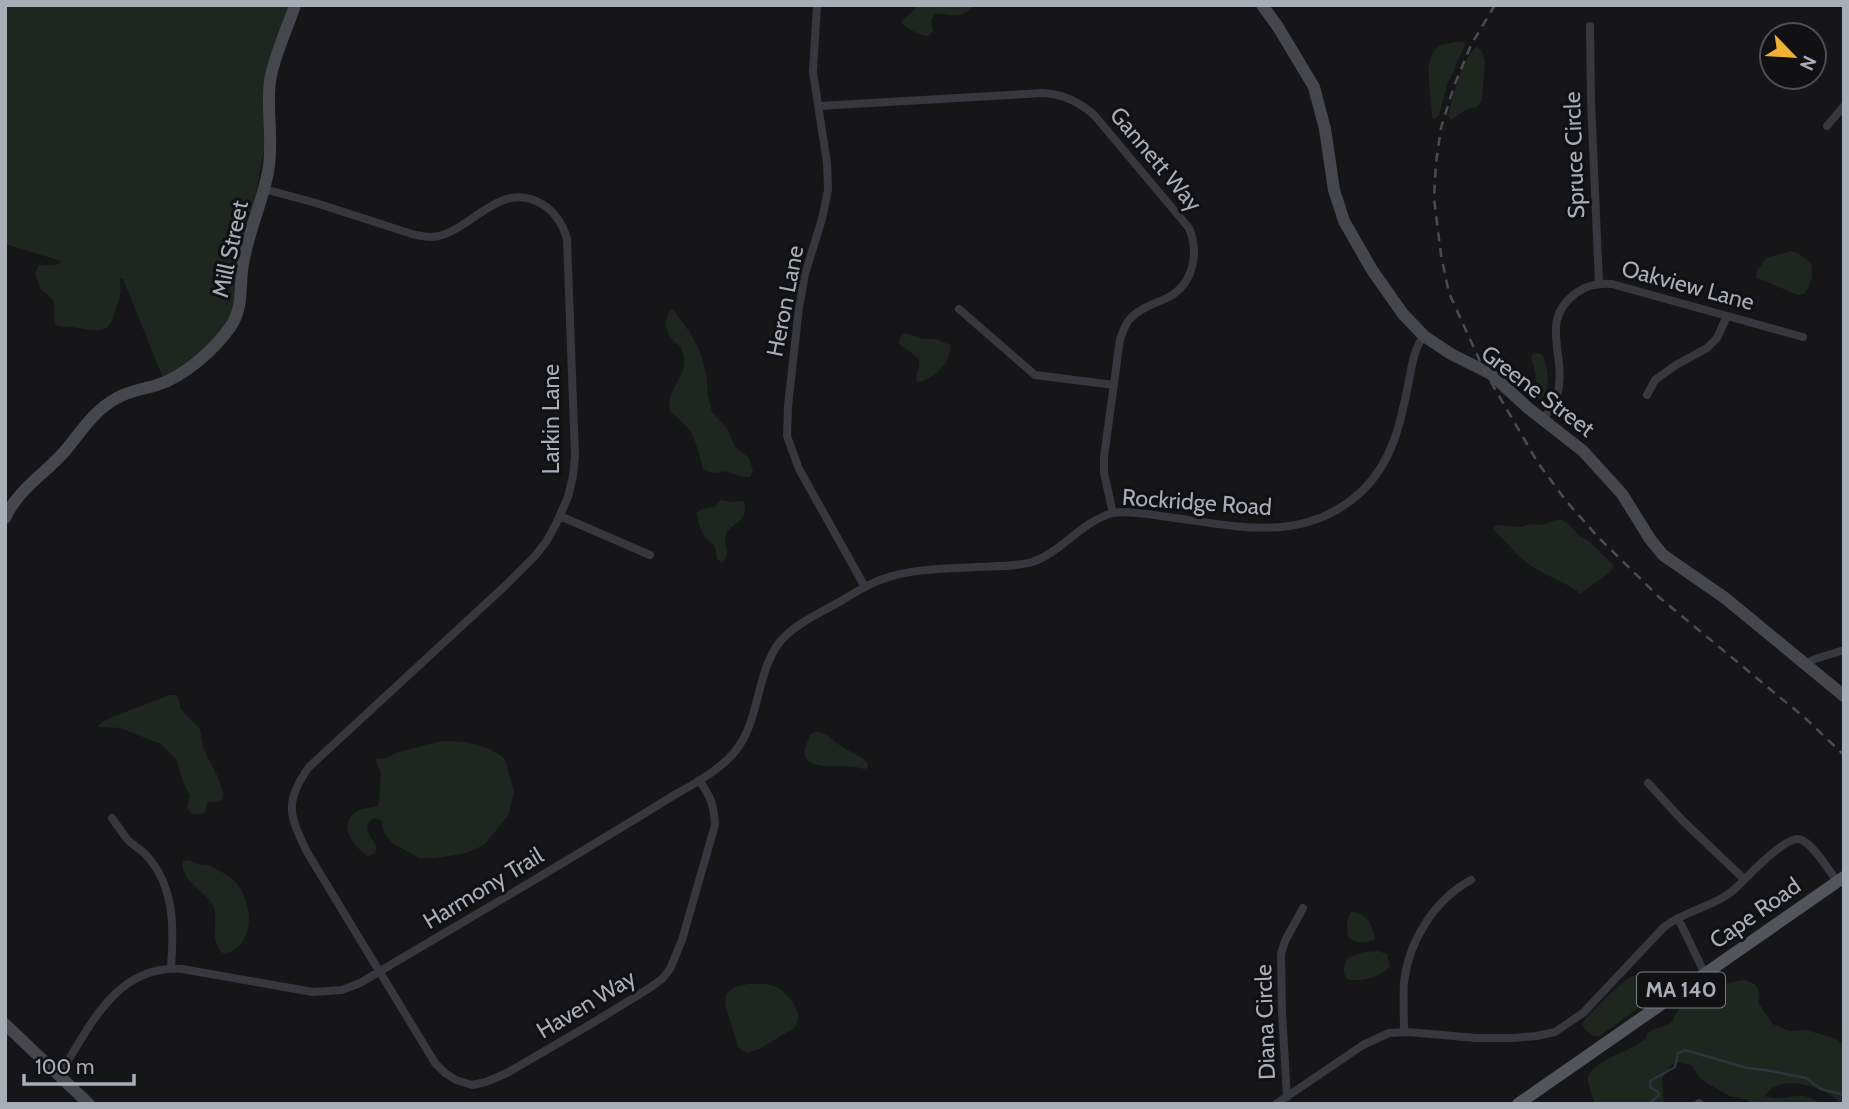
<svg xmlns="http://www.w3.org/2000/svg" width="1849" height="1109" viewBox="0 0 1849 1109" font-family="Cabin,sans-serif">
	<rect width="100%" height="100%" fill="#161618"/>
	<path fill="#1e261f" d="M5,5H289L237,304L224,329L181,369L163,378L123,279L120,278C120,284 121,290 120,295C120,299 117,302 117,305C110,333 104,333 78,328C70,326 63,328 56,325L54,319V301L41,289L35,274L38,266L60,264L61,261L5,244Z
		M918,5H974C963,19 951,15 935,13L931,21L933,31L929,36C919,36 909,29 901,23C905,15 914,13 918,5Z
		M1455,42H1464L1465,45L1447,85L1439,116L1434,119L1432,117C1432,99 1421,57 1439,46C1444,43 1450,44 1455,42Z
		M1477,47L1483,53L1485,61L1482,101L1477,107L1467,109L1451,120L1448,115C1454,95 1460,59 1477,47Z
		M1791,251L1798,253L1811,263C1814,276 1811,285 1804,294L1798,295L1757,278L1756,272L1766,258Z
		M672,308L691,334L701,354L707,378V392L712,412L728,430L735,447L749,458L753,471L750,477L739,476L725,471C717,474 710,474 703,468C695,440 695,430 670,412C665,388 686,379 684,361C684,357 683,353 682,350C680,344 674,343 671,338C664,328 664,317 672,308Z
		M906,333L923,339H936L950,345C952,362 935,378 920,382L917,381C914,373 922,366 918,358L898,343L902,335Z
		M1537,353L1543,355C1548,369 1552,389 1540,399H1538C1535,392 1537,389 1536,382C1536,374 1534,366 1531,359L1533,354Z
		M722,500L729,502L744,501C750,522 732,521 726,535C722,547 732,551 722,563L717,559L715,546C702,537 699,528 697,512L702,509L716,507L718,502Z
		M1556,520H1561L1569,524L1578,535L1589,541L1613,565V569C1604,579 1590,584 1581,594C1568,583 1553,579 1538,570C1518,559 1509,544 1494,530V527L1497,525L1521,527L1529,524L1542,525Z
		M170,695H176L179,698L180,708L200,729L203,748L217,775L223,792L222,800L218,802H208L205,812L202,814H193L189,811L187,806L190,796L181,777L177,760L161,744L120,728L98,727L102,722L112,717Z
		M815,732C828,732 833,742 844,748C854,754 860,755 868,763L867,769C863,769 859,768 856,767C843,765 811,770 805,757C803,750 808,741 811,734Z
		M442,741L466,742L487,748L502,756L506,762L514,793L508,816L484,845L467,853L435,858H419L392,843L384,833L382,821L375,818L370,820C363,831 372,838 377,847L375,853L368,856C355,848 337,826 355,813C360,808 370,808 377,806L379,803L381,772L375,759L386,758L399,752Z
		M187,860C194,861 200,866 207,865C219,870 232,876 239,887C254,908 254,946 225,954L221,952C218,947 215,942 215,936C214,925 218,912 211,902C201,889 180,879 183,861Z
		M1352,912C1366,913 1373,925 1375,939C1366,944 1355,944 1348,937L1347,923L1349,915Z
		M1378,951L1387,954L1390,967C1379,977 1362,983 1347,979C1342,970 1343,965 1349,957L1366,952Z
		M1657,971L1664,973L1667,981L1662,990L1600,1036C1592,1038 1585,1030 1582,1024L1585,1019C1595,1010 1624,977 1636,975C1643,974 1649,974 1657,971Z
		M1745,980L1754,984L1758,989L1759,1004L1773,1024L1789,1031L1806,1030L1837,1039L1844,1046V1104H1841C1826,1086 1779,1072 1765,1096C1785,1104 1799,1087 1820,1104H1752L1748,1100L1730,1096L1710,1085L1701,1079L1691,1065L1680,1062L1670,1066L1662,1079L1664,1104H1594C1593,1096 1587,1082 1588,1077C1593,1062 1623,1053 1635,1046C1636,1045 1643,1041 1644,1040C1649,1035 1645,1034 1651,1031C1657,1027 1665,1027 1672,1022C1682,1003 1679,1004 1701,1003L1711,988L1723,984Z
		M748,984C758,984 768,983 776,987C789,994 806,1014 794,1028L761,1048L748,1053L741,1050L738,1046L725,1004L726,994L734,987Z"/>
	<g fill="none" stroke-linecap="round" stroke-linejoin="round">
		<path stroke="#2c353c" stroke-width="2.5" d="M1649,1104L1659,1095L1658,1092L1650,1087V1081L1675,1067L1678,1053L1685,1050L1747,1068L1765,1070L1806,1078L1821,1089L1844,1095"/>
		<path stroke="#37383d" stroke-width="8" d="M817,5L813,72L827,163L828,190L822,219L805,274L799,307L788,406L787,436L799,469L865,587
			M1590,26L1591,101L1599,283
			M819,106L1043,93C1064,94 1080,102 1095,116L1189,228C1199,252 1194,283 1169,297C1157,303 1139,308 1130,319C1125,324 1123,332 1120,339L1104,457V473L1113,513
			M1827,126L1844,106
			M264,189L316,203L412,234C421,236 429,238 439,236C474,227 501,180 542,204C555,212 563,225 567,239L575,456L573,476L568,497L556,524L546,542L534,557L506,585L309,767C283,803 290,816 307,852L435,1063L445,1073L456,1080L472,1085L486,1082L507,1073L591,1024L648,989L662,979L670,969L682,940L715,825C714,805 711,797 699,780
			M959,309L1035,375L1114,385
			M1647,395L1655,380L1676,365L1707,348L1717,338L1727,316
			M1543,420C1550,409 1558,398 1559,385C1564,351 1540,320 1576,293C1587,285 1598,283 1612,284L1803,337
			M560,516L650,555
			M1805,664L1815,659L1844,650
			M1648,783L1682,820L1744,879
			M112,818C117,825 122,833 128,840C133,845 140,849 145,854C175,885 174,928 171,968
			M1678,918L1705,974
			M1404,1032C1404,1015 1403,998 1404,982C1409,941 1434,900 1471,880
			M59,1075C90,1027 116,964 182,969L313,992L342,990L360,983C444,933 529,884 612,833C634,820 655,807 676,794C694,784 712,774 727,760C762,728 753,678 779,643C794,624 820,613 841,601C854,593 868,584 883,579C913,568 946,569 977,567C995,566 1014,567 1032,562C1062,552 1082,521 1113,513C1130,510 1151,515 1168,517C1237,526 1305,545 1362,491C1393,461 1401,422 1409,380C1412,365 1414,348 1424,336
			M1287,1097L1282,1013L1281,954L1285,941L1303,908
			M1276,1104L1363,1045L1389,1033L1408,1032L1476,1038H1513L1537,1036L1555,1032L1583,1013L1664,927C1687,909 1719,906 1739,885C1749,875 1784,838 1798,839C1811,840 1829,871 1837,881
			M1699,1104V1103"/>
		<path stroke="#45474d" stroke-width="12" d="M1262,5L1278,27L1314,87L1325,129L1334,190L1344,221L1372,270L1403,314L1424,336L1451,354L1491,374L1528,408L1583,451L1622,494L1650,539L1663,555L1725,598L1844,696
			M5,518C18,489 45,474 65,451C81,432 94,410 117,398C129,391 144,389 157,385C184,377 215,349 231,326C244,306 239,286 243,264C248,233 262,203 268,172C274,140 266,111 270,81C274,55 287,30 295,5
			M5,1024L89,1104"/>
		<path stroke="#53555c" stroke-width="12" d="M1518,1104L1844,877"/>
		<path stroke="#4a4c52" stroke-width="2.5" stroke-dasharray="9 7" stroke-linecap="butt" d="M1495,5L1471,45L1454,86L1441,128L1436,163L1434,198L1441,255L1449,293L1484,370L1538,463L1567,502L1598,537L1660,598L1805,718L1844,755"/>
	</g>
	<g text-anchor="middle" stroke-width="6" stroke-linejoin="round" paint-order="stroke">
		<rect fill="#111113" stroke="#7b7e86" stroke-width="2" x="1637" y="972.5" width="88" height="35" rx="5"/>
		<g font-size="21" font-weight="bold" fill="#a8adb8">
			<text x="1681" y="997">MA 140</text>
		</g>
		<g font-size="23" fill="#a8adb8" stroke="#111113">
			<text transform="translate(1574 155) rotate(-92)" y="8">Spruce Circle</text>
			<text transform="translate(1156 159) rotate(50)" y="8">Gannett Way</text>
			<text transform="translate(230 249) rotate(-78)" y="8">Mill Street</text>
			<text transform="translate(1688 285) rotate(15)" y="8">Oakview Lane</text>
			<text transform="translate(785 301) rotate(-79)" y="8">Heron Lane</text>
			<text transform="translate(1538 391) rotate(37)" y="8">Greene Street</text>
			<text transform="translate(551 419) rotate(-90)" y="8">Larkin Lane</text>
			<text transform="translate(1197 502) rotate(4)" y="8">Rockridge Road</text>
			<text transform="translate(483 888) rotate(-31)" y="8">Harmony Trail</text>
			<text transform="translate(1755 913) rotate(-35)" y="8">Cape Road</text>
			<text transform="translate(586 1004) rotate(-31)" y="8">Haven Way</text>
			<text transform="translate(1265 1022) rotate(-92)" y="8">Diana Circle</text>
		</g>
	</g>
	<rect width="1849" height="1109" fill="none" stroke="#a8adb8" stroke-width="14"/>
	<g transform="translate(1793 56) rotate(115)"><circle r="33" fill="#111113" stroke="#4d4f55" stroke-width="2"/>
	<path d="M0-5L12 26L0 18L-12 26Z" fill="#f2b134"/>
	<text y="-10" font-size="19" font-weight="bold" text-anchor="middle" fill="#a8adb8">N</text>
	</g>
	<path d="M24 1074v10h110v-10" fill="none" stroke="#a8adb8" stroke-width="3.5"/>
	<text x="35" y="1074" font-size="21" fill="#a8adb8" stroke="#111113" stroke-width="5" paint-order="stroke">100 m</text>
</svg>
